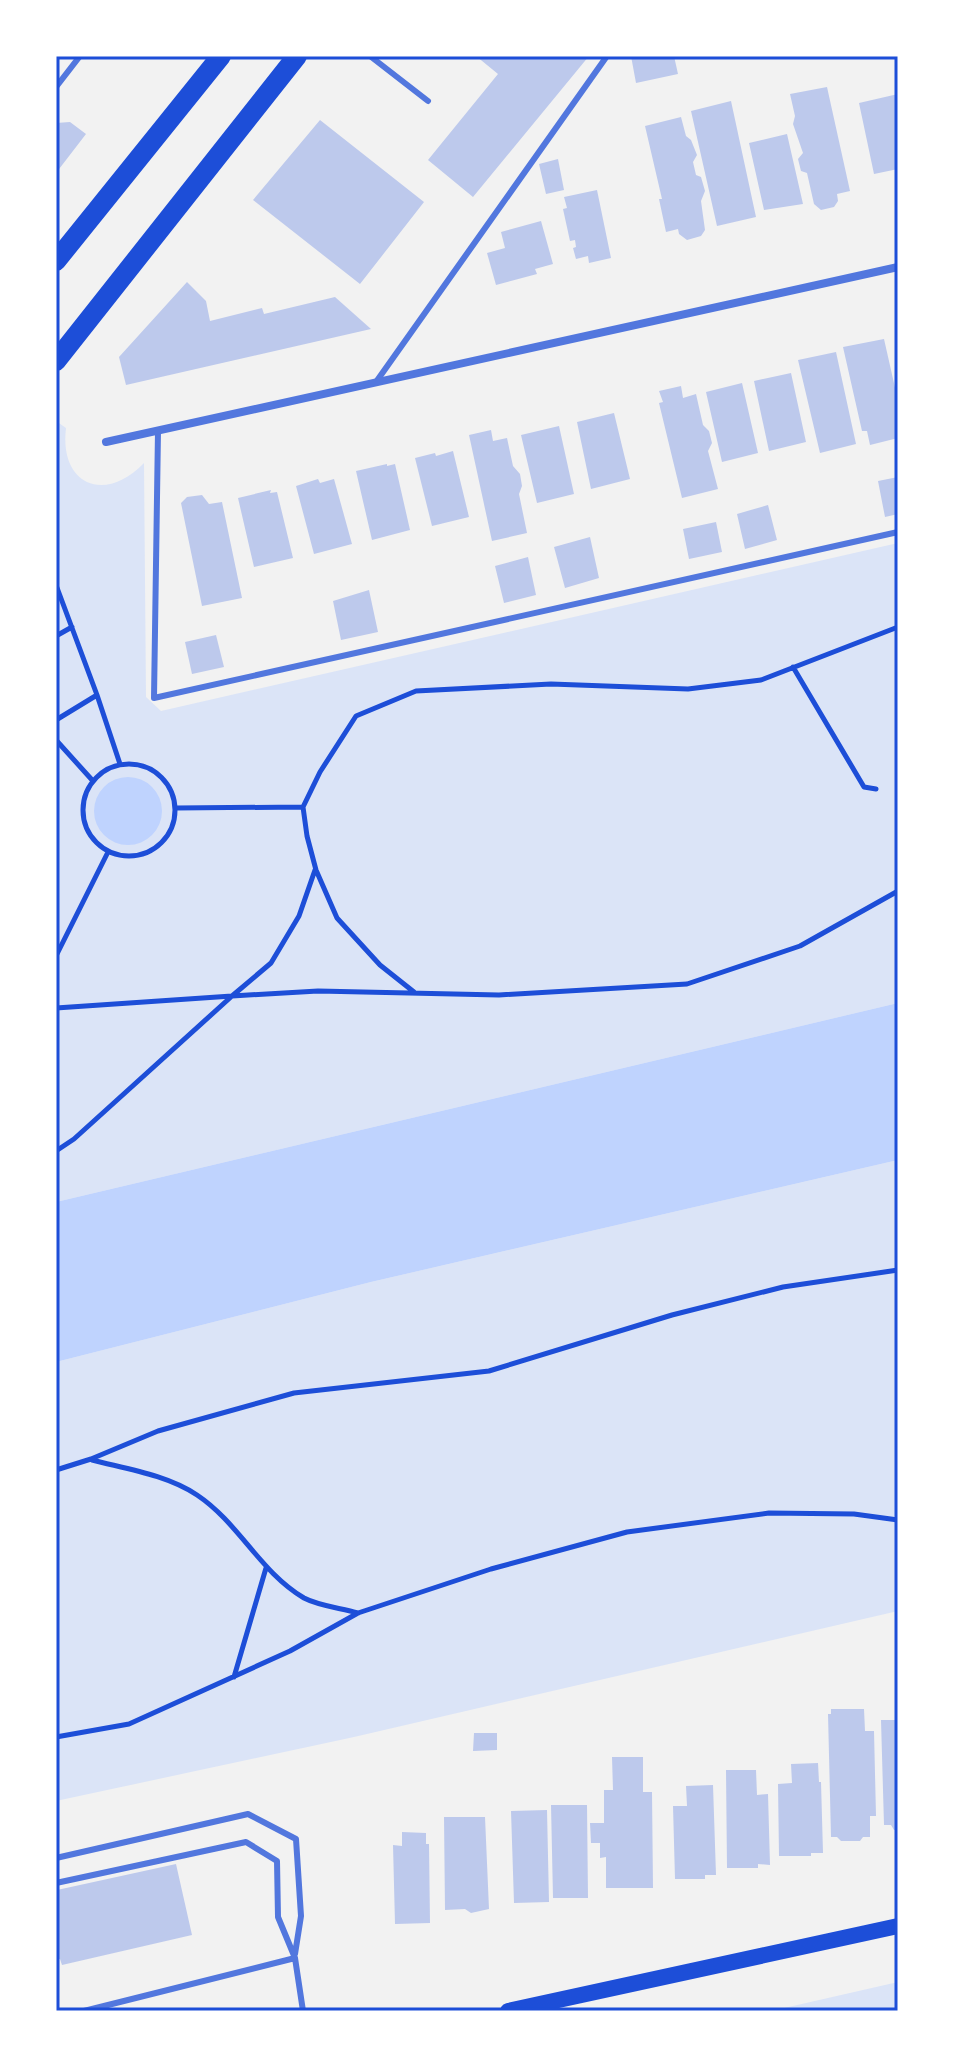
<svg xmlns="http://www.w3.org/2000/svg" width="954" height="2067" viewBox="0 0 954 2067" font-family="'Public Sans',sans-serif">
	<rect width="100%" height="100%" fill="#f2f2f2"/>
	<path fill="#dbe4f7" d="M56,421L66,428C59,485 105,504 144,463L146,697L161,711L898,543V1003L56,1202Z
		M898,1160V1611L354,1737L56,1801V1362L371,1282Z
		M898,1982V2011H771Z"/>
	<path fill="#bfd3fe" d="M94 811a34 34 0 1 1 68 0a34 34 0 1 1-68 0Z
		M898,1003V1160L371,1282L56,1362V1202Z"/>
	<path fill="#bdc9ec" d="M476,56H589L473,197L428,160L498,74Z
		M631,56H674L678,74L636,83Z
		M827,87L850,191L837,194L838,201L834,207L821,210L814,204L807,173L801,171L798,159L803,153L793,124L795,116L790,94Z
		M898,94V169L874,174L859,103Z
		M731,101L756,217L717,226L691,111Z
		M681,117L686,136L691,140L697,155L693,162L696,175L701,177L705,191L701,201L705,230L701,236L687,240L679,234L678,229L666,232L659,199H662L645,126Z
		M320,120L424,202L360,284L253,200Z
		M70,122L86,134L56,173V123Z
		M787,134L803,204L764,210L749,143Z
		M558,159L564,190L546,194L539,164Z
		M597,190L611,258L589,263L588,256L576,259L573,248L576,247L575,240L570,241L563,209L567,208L564,197Z
		M541,221L553,264L535,269L537,274L496,285L487,253L505,248L501,232Z
		M187,282L206,301L210,321L262,308L264,314L335,297L371,329L126,385L119,357Z
		M884,339L898,401V424H896L898,438L870,445L867,431H862L843,347Z
		M836,352L856,444L820,453L798,360Z
		M791,373L806,442L769,451L754,381Z
		M742,383L758,453L722,462L706,392Z
		M681,386L683,398L696,394L703,425L709,431L712,443L708,451L718,489L682,498L659,403L663,402L659,391Z
		M614,413L630,479L591,489L577,422Z
		M559,426L574,494L537,503L521,435Z
		M491,430L493,441L507,438L513,466L520,474L522,486L519,494L527,533L492,541L469,435Z
		M453,451L469,517L432,526L415,458L435,453L436,456Z
		M387,464V466L395,464L410,530L372,540L356,471Z
		M898,477V514L885,517L878,481Z
		M318,479L320,483L334,479L352,544L314,554L296,486Z
		M271,490L270,493L277,492L293,558L254,567L238,498Z
		M202,495L209,504L222,502L242,598L202,606L181,503L187,497Z
		M768,505L777,540L745,549L737,514Z
		M716,522L722,552L689,559L683,529Z
		M590,537L599,578L565,588L554,547Z
		M528,557L536,595L504,603L495,566Z
		M369,590L378,632L341,640L333,601Z
		M216,635L224,667L192,674L185,642Z
		M831,1709H864L865,1731H874L876,1816H870V1837H863L860,1841H841L837,1837H831L828,1714H831Z
		M881,1720H898V1830H894L891,1825H884Z
		M474,1733H497V1750L473,1751Z
		M612,1757H643V1792H652L653,1888H606V1857L600,1858V1843H591L590,1823H604V1790H613Z
		M818,1763L819,1782H821L823,1853H811V1856H779L778,1784L792,1783L791,1764Z
		M726,1770H756L757,1795L768,1794L770,1865L758,1864V1868H727Z
		M713,1785L716,1875H705V1879H675L673,1806H687L686,1786Z
		M551,1805H587L588,1898H553Z
		M547,1810L549,1902L514,1903L511,1811Z
		M444,1817H485L489,1909L471,1913L465,1909L445,1910Z
		M402,1832L426,1833V1844H429L430,1923L395,1924L393,1845L402,1846Z
		M176,1864L192,1935L62,1965L60,1959H56L57,1890Z"/>
	<g fill="none" stroke-linecap="round" stroke-linejoin="round">
		<path stroke="#1d4ed8" stroke-width="5" d="M56,585L97,695L120,764
			M56,636L72,627
			M793,667L864,787L876,789
			M56,720L97,695
			M56,740L93,781
			M83 810a46 46 0 1 1 92 0a46 46 0 1 1-92 0Z
			M176,808L303,807
			M56,956L108,852
			M414,992L380,965L337,918L316,870L307,836L303,807L320,772L356,716L416,691L551,684L688,689L761,680L898,627
			M56,1008L232,996L271,963L299,916L315,870
			M56,1151L74,1139L232,996L318,991L499,995L687,984L800,946L898,891
			M92,1460C127,1469 167,1475 197,1495C239,1523 260,1572 304,1598C319,1606 341,1608 358,1613
			M56,1470L91,1459L158,1431L294,1393L489,1371L672,1315L783,1287L898,1270
			M234,1677L266,1568
			M56,1737L129,1724L290,1651L358,1613L491,1569L627,1532L769,1513L854,1514L898,1520"/>
		<path stroke="#5277de" stroke-width="6" d="M370,56L428,101
			M56,87L80,56
			M376,382L607,56
			M158,431L154,698L898,532
			M56,1858L248,1814L296,1839L301,1916L295,1954
			M56,1883L246,1842L277,1861L278,1917L295,1958L303,2011
			M84,2011L295,1958"/>
		<path stroke="#5277de" stroke-width="8" d="M106,442L898,267"/>
		<path stroke="#1d4ed8" stroke-width="16" d="M508,2011L898,1926"/>
		<path stroke="#1d4ed8" stroke-width="20" d="M56,261L221,56
			M56,361L297,56"/>
	</g>
	<rect width="954" height="2067" fill="none" stroke="#ffffff" stroke-width="116"/>
	<rect x="58" y="58" width="838" height="1951" fill="none" stroke="#1d4ed8" stroke-width="3"/>
</svg>
